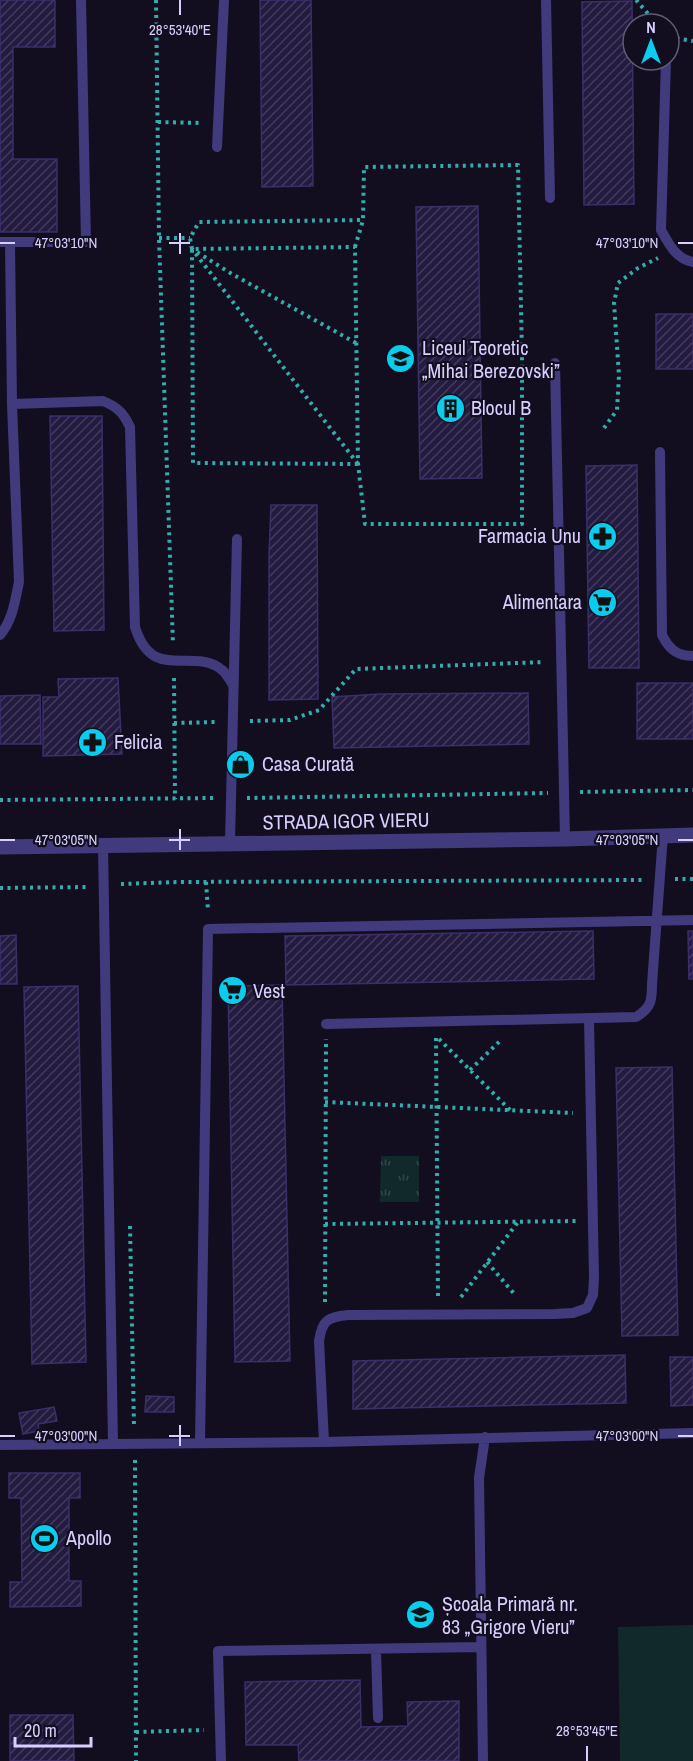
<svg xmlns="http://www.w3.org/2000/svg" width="693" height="1761" viewBox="0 0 693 1761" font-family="'Archivo Narrow',sans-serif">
	<defs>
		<pattern id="park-tufts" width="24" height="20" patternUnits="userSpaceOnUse" patternTransform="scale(1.5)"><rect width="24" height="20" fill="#11292a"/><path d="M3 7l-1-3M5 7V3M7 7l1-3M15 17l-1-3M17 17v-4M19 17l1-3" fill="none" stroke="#33474a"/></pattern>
		<pattern id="building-hatch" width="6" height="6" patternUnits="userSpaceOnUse" patternTransform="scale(1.5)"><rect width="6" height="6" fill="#241b40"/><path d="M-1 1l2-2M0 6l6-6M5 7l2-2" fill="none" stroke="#433b5c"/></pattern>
	</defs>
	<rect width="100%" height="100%" fill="#120e20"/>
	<path fill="#11292a" d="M693,1625V1761H620L618,1627Z"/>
	<path fill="url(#park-tufts)" d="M381,1156H419V1202H380Z"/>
	<path fill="url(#building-hatch)" stroke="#3d2e6b" stroke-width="1.5" d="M0,0H55V47H13V159H57V232H0Z
		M260,0H311L313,186L262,187Z
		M632,1L634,204L584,205L582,2Z
		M478,206L482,478L420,479L416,207Z
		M656,314H693V369H656Z
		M50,416H102L104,630L54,631Z
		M637,465L639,668H589L586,466Z
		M271,505H317L318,699L269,700V555Z
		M118,678L122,754L43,756V697H59L58,679Z
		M637,683H693V739H637Z
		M528,693L529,744L334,748L332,697L380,694Z
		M40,695L41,744H0V696Z
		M593,931L594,979L286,985L285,936Z
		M688,931H693V979H689Z
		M16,935L17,984H0V936Z
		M282,985L290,1361L235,1362L228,986Z
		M78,986L86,1362L32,1364L24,987Z
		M672,1067L678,1335L622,1336L616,1068Z
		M625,1355L626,1403L353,1409V1361Z
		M670,1357H693V1405L671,1406Z
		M146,1396L174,1397V1412H145Z
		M54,1407L57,1421L38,1424L39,1431L23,1434L19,1413Z
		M9,1473H80V1498H69V1581H81V1606L10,1607V1582H22L21,1498H9Z
		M360,1680L361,1727L408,1726L407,1702L459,1701V1761H299L298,1745H246L245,1682Z
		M10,1715H73L74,1761H10Z"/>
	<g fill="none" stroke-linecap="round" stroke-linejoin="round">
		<path stroke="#33adab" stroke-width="4" stroke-dasharray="3 4.5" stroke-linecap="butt" d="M156,0L159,238L173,644
			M636,0L657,24
			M669,37L693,41
			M158,122L202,123
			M159,238H190
			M355,247L363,220L364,167L518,165L522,355V524H365L358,464L355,247L192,249L193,463L358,464
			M192,249L190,238L199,222L363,220
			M356,343L232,274L192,249L358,464
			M604,428L617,410L619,375L614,303L618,283L638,268L658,258
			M174,678L175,799
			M250,721L290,720L319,710L356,669L544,662
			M174,723L216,722
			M580,792L693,790
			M247,798L548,793
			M0,800L215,798
			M675,879H693
			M206,882L208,911
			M121,884L178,882L644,880
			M0,888L86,887
			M436,1038L438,1297
			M439,1039L510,1110
			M470,1070L502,1039
			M325,1102L573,1113
			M325,1224L577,1221
			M130,1226L134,1426
			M487,1262L516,1296
			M461,1297L518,1222
			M325,1302L326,1039
			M135,1460L136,1761
			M136,1732L204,1730"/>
		<path stroke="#413b7d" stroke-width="10" d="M546,0L550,198
			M666,60L661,230C669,244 676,259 693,262
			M217,147L224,0
			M0,242H86L81,0
			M10,242L12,404
			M555,363L565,839
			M660,452L662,635C669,649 677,656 693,656
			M0,635C13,620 15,600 19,582L12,404L103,401C117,407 123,412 130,427L135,627C152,681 187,649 218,667C225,671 229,678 233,685
			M230,843L237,539
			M103,846L113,1444
			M326,1024L636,1017C651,1008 652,1001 652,984L663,835
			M324,1442L319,1341C322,1320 328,1317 348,1315L554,1314L573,1313L587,1308L593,1295L594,1278L589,1019
			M200,1443L208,929L693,920
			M0,1445L324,1442L693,1433
			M376,1650L378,1718
			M221,1761L218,1651L481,1647
			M483,1761L479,1478L485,1437"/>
		<path stroke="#413b7d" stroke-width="15" d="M0,847L565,839L693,835"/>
	</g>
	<path fill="none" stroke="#d7cffd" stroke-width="2" d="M180,0V15M180,233V254M0,243H15M169,243H190M678,243H693M180,829V850M0,840H15M169,840H190M678,840H693M180,1425V1446M0,1436H15M169,1436H190M678,1436H693M587,1746V1761"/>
	<defs>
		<symbol id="school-disc" viewBox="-11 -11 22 22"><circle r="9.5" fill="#0bcced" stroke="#120e20"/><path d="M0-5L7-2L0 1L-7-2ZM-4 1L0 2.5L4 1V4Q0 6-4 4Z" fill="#111"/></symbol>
		<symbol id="building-disc" viewBox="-11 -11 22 22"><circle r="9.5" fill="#0bcced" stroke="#120e20"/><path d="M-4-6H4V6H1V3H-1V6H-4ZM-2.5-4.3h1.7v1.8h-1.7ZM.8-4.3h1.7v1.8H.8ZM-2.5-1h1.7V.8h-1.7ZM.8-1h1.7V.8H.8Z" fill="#111"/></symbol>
		<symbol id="pharmacy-disc" viewBox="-11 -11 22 22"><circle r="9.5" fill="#0bcced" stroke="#120e20"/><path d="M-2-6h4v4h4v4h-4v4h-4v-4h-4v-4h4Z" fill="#111"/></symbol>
		<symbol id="supermarket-disc" viewBox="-11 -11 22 22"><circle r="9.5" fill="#0bcced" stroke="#120e20"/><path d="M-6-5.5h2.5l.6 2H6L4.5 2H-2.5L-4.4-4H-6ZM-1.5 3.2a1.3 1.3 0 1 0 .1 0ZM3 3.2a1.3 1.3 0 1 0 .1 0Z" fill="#111"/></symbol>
		<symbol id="shop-disc" viewBox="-11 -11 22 22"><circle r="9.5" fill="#0bcced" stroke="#120e20"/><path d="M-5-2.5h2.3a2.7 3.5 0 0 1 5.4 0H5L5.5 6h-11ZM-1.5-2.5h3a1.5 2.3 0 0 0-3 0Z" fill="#111"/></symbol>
		<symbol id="stadium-disc" viewBox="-11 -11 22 22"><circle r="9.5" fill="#0bcced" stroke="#120e20"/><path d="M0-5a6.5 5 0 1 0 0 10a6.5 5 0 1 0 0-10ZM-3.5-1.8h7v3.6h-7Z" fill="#111"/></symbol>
	</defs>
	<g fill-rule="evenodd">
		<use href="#school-disc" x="384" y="342" width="33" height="33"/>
		<use href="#building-disc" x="434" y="392" width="33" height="33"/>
		<use href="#pharmacy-disc" x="586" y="520" width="33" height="33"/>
		<use href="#supermarket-disc" x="586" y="586" width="33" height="33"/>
		<use href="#pharmacy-disc" x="76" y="726" width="33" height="33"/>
		<use href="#shop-disc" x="224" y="748" width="33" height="33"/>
		<use href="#supermarket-disc" x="216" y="974" width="33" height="33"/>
		<use href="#stadium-disc" x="28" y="1522" width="33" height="33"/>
		<use href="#school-disc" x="404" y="1598" width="33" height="33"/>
	</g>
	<g text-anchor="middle" stroke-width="4.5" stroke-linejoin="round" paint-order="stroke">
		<g font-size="20" fill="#d7cffd" stroke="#120e20" text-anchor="start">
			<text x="422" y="355">Liceul Teoretic<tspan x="422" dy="23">„Mihai Berezovski”</tspan></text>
			<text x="471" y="415">Blocul B</text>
			<text x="581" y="543" text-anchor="end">Farmacia Unu</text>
			<text x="582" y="609" text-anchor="end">Alimentara</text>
			<text x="114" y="749">Felicia</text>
			<text x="262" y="771">Casa Curată</text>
			<text x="253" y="998">Vest</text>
			<text x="66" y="1545">Apollo</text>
			<text x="442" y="1611">Școala Primară nr.<tspan x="442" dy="23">83 „Grigore Vieru”</tspan></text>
		</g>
		<g font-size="20" fill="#d7cffd" stroke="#120e20">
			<text transform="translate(346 821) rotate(-1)" y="7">STRADA IGOR VIERU</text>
		</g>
	</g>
	<g font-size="15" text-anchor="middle" fill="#d7cffd" stroke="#120e20" stroke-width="4.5" stroke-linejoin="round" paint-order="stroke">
		<text x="180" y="35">28°53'40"E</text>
		<text x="66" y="248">47°03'10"N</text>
		<text x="627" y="248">47°03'10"N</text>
		<text x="66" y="845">47°03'05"N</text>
		<text x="627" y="845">47°03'05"N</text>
		<text x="66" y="1441">47°03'00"N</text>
		<text x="627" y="1441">47°03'00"N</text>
		<text x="587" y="1736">28°53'45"E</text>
	</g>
	<g transform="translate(651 42)"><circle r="28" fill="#120e20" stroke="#615b78" stroke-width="1.5"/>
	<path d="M0-4.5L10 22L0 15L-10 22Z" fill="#0bcced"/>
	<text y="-9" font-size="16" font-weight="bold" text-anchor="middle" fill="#d7cffd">N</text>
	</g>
	<path d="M15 1737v9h76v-9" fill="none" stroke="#d7cffd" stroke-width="3"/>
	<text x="24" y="1737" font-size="18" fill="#d7cffd" stroke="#120e20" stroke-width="4.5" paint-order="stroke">20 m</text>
</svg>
